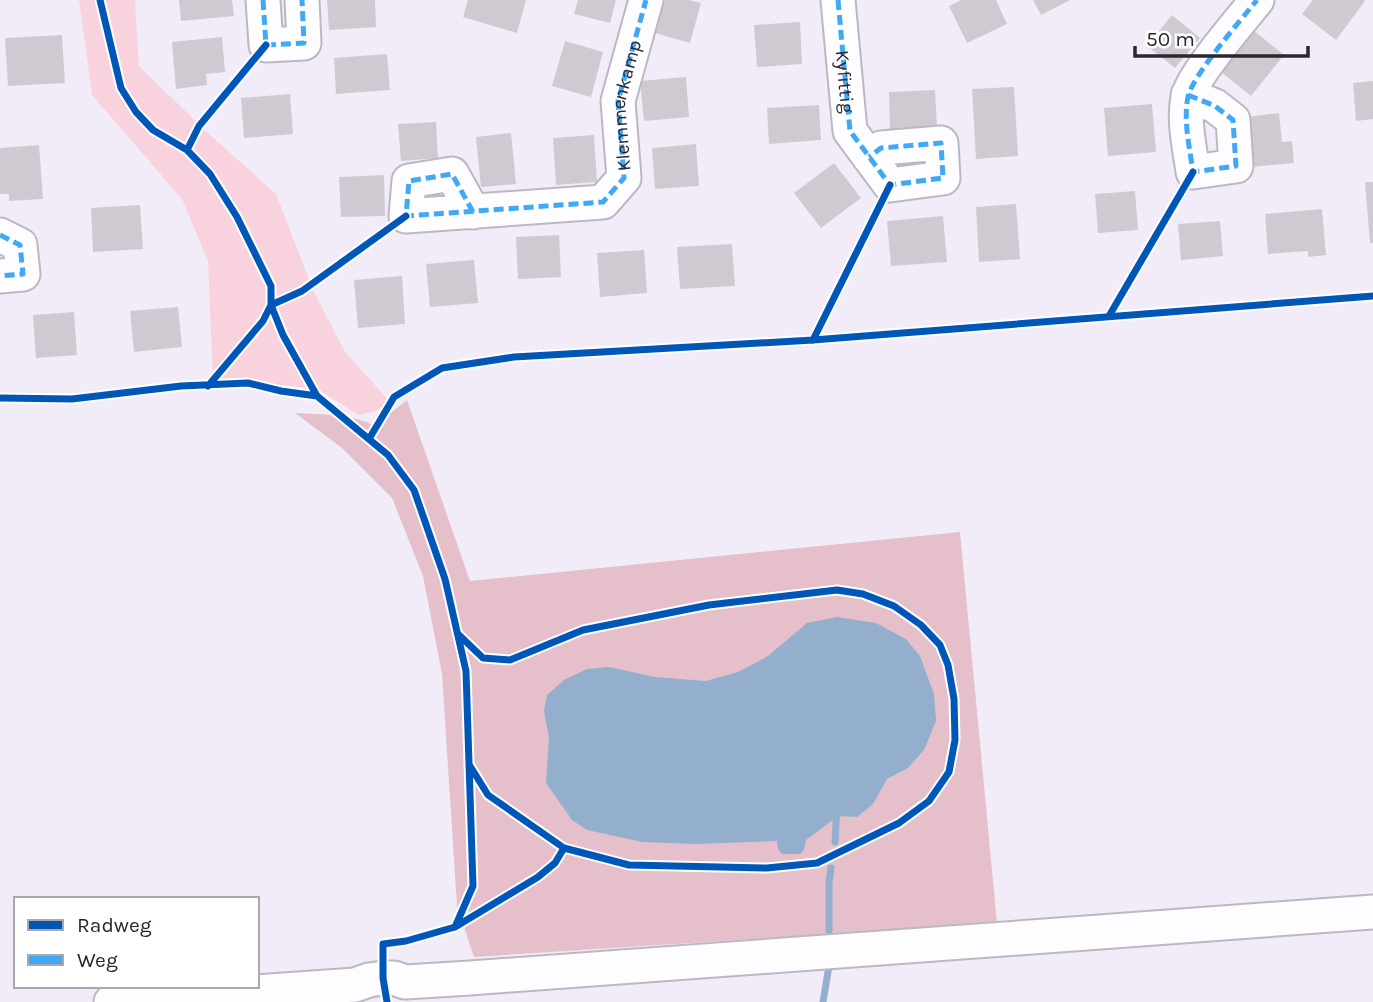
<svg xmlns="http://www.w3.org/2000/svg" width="1373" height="1002" viewBox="0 0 1373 1002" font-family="Karla,sans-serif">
	<rect width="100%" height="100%" fill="#f2ecf9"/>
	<path fill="#f8d3dd" d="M79,0H135L139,66L208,133L276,194L314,292L345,352L392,404L375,411L359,415L322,392L300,387L213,379L208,261L182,199L92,95Z"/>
	<path fill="#e5c0cb" d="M407,400L470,581L960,532L997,923L474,957L457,906L442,674L423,576L392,498L342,448L295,413C322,415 354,413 379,428L388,415Z"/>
	<path fill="#94afce" d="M837,617L876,623L906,639L920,656L934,694L936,721L924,750L908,768L887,779L873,804L857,817L838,816L806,840L804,850L800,854H782L778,849L777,841L696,844L642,842L587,830L572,820L546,783L549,738L544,711L547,695L564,680L587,669L609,667L655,677L706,681L738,672L768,656L807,623Z"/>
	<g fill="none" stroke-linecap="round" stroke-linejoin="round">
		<path stroke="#94afce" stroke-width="7" d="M835,842L837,806
			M829,931V884L831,868
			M823,1002L829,966"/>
	</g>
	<path fill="#d1c9d2" d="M179,0H232L234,16L181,21Z
		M327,0H375L376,27L329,30Z
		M468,0H526L517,33L463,17Z
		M578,0H616L610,23L574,14Z
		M661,0H689L701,3L690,43L652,32Z
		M961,0H996L1007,24L967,43L949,6Z
		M1033,0H1070L1041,15Z
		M1313,0H1364L1365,1L1336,40L1302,14Z
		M1172,15L1200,38L1175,68L1147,46Z
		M800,22L802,64L757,67L754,25Z
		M1253,30L1284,55L1251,96L1220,71Z
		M62,35L65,83L8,86L5,38Z
		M222,37L225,72L206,74L207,85L176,89L172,42Z
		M565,41L603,52L591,97L552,86Z
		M387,54L390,90L336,94L334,58Z
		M686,77L689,117L644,121L640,81Z
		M1373,81V119L1356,121L1353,83Z
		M1014,87L1018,156L976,159L972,89Z
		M935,90L937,128L890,130L889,92Z
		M290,94L293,134L244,138L241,98Z
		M1152,104L1156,152L1108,156L1104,108Z
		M819,105L821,140L769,144L767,108Z
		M1279,113L1282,142L1292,141L1294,163L1251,167L1246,117Z
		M436,122L438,158L401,161L398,124Z
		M511,133L516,184L481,187L476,137Z
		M594,135L597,182L556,185L553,138Z
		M696,144L699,186L655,189L652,148Z
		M39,145L43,199L9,201V194H0V148Z
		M834,163L861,198L821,228L794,193Z
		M384,175L385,216L341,217L339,177Z
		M1365,182H1373V243H1370Z
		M1135,191L1138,230L1098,233L1095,194Z
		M1016,204L1020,259L979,262L976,207Z
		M140,205L143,249L93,252L91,208Z
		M1322,209L1326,255L1308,257V251L1268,254L1265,214Z
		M943,216L947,262L891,266L887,221Z
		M1220,221L1223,256L1181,260L1178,224Z
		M559,235L561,277L518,279L516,237Z
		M732,244L735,286L680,289L677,247Z
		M644,250L647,293L600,297L597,253Z
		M474,260L478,303L430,307L426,264Z
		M402,276L405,324L358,328L354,280Z
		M178,307L182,347L134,352L130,311Z
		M74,312L77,355L36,358L33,315Z"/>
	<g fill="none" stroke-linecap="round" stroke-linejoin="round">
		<defs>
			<g id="minor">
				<path d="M263,0L266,45L304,43L302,0"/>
				<path d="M838,0L850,131L890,185L943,178L941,143L881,148L869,157"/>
				<path d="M1188,95L1215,106L1233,120L1236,166L1193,172C1190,149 1183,121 1188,97C1192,76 1241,20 1257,0"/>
				<path id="s1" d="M473,212L452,174L409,181L406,216L603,202L624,178L618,101L646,0"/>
				<path d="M0,235L20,245L23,274L0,276"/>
				<path d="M111,1002L355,985L369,980L383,978H394L405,982L470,978L1373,912"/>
			</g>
		</defs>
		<use href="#minor" stroke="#bdb7c3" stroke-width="37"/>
		<use href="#minor" stroke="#fdfcfe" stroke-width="33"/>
		<g stroke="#3fa9f5" stroke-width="5" stroke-dasharray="10 5" stroke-linecap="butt">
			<path d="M263,0L266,45L304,43L302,0"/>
			<path id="s2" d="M838,0L850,131L890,185L943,178L941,143L881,148L869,157"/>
			<path d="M1188,95L1215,106L1233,120L1236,166L1193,172C1190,149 1183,121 1188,97C1192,76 1241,20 1257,0"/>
			<path d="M473,212L452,174L409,181L406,216L603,202L624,178L618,101L646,0"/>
			<path d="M0,235L20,245L23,274L0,276"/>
		</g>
		<defs>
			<path id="cycleway" d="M100,0L121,88L136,112L153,130L187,150L210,174L237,217L271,286V305L283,335L317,396L388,455L414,490L445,579L466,671L473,886L455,927L406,941L383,944V978L387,1002
				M187,150L199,126L266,45
				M1109,316L1193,172
				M813,340L890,185
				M208,386L263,321L271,305L302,291L406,216
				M0,398L72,399L181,386L248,383L281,391L317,396
				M369,439L394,397L442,368L514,357L813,340L1373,296
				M470,766L488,795L564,848
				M455,927L538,877L555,863L564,848L629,865L767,868L817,863L899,823L929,801L949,772L955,740L954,699L948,665L940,645L921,625L894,606L863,594L837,590L709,605L583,630L510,660L483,658L458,634"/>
		</defs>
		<use href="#cycleway" stroke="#fff" stroke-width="11"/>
		<use href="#cycleway" stroke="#0057b8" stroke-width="7"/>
	</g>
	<g text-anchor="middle" stroke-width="6" stroke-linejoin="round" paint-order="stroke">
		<g font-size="19" fill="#2b2630" stroke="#fff">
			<text dy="7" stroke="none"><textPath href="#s2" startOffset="82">Kyfittig</textPath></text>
			<text dy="7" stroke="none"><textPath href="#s1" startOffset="425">Klemmenkamp</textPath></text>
		</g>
	</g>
	<rect x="14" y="897" width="245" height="91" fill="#ffffff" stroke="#aaa8ac" stroke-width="2"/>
	<rect x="28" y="920" width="35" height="10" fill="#0057b8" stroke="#aaa8ac" stroke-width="2"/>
	<text x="77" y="932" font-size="21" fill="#2b2630">Radweg</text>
	<rect x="28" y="955" width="35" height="10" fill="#3fa9f5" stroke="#aaa8ac" stroke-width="2"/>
	<text x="77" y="967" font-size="21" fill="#2b2630">Weg</text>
	<path d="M1135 46v10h173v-10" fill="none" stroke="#2b2630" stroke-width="3.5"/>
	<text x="1146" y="46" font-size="21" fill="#2b2630" stroke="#ffffff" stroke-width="5" paint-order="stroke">50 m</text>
</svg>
